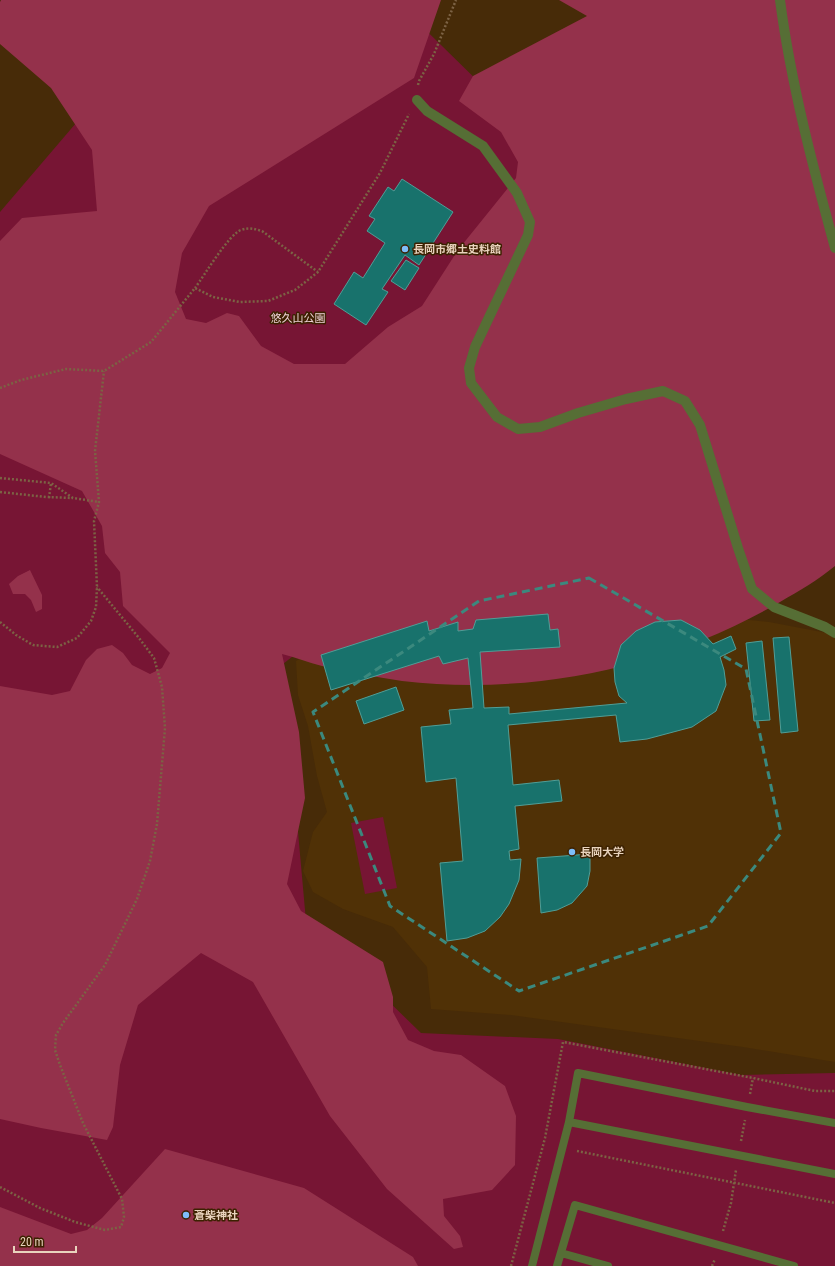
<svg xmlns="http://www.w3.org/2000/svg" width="835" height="1266" viewBox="0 0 835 1266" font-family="'Roboto Condensed','Noto Sans JP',sans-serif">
	<rect width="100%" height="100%" fill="#472b08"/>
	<path fill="#503106" d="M729,618L769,622L827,633L835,637V1062L743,1047L511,1015L431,1009L427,967L393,927L343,909L313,892L303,871L313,832L327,812L317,776L308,726L298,695L296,661L343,633Z"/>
	<path fill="#771534" d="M395,0L667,266L355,607L283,664L306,921L421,1033L558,1039L741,1075L835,1073V1266H0V212L100,95Z
		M383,817L397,888L365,894L351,823Z"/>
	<path fill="#94314b" d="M1,0H441L414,78L358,113L209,206L182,253L175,292L186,319L206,323L227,313L239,316L261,346L294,364H345L388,327L422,306L458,250L516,178L518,162L501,132L459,101L473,76L587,16L559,0H835V566C818,580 799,591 780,602C666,668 533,696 402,681C375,677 349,672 322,666C309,663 295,657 282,654L299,732L305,798L287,884L301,911L383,962L393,997V1012L408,1040L434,1051L461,1055L505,1086L516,1116L515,1165L492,1190L443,1199L444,1216L460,1236L463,1247L454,1249L387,1189L330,1116L253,982L201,953L138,1005L120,1065L113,1127L107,1140L41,1128L0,1119V686L52,695L70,691L86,660L97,649L112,645L123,653L132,665L150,674L162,668L170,653L123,606L120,572L105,553L102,526L82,491L0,454V241L22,218L97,211L92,150L51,88L0,44V2Z
		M30,570L42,595V609L36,612L31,600L25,594H13L9,584L18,576Z
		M165,1149L304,1188L413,1257L418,1266H0V1207L71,1234L87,1230L102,1218Z"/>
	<path fill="#18726c" stroke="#509e97" d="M402,179L453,212L419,265L405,255L382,289L388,292L366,325L334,304L354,272L363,278L385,243L367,231L375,219L369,216L388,187L394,191Z
		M406,260L419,268L405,290L391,281Z
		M548,614L550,630L558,629L560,647L480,652L484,708L509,707V714L627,703L619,696L615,682L614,668L621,645L636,631L655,622L681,620L700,630L713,644L731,636L736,649L720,657L724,670L726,685L716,711L692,727L647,739L620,742L616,715L508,725L513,785L559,780L562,801L515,806L519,849L509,851L510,860L521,859L519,880L509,904L500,917L485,931L467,938L447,941L440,863L463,861L456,778L426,782L421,727L451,724L449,710L473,708L468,658L443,664L439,656L331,690L321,655L427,621L429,631L458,622V631L473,629L476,620Z
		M789,637L798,731L781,733L773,638Z
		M762,641L770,720L754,721L746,643Z
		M396,687L404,710L364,724L356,701Z
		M590,854V871L587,886L572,903L557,910L541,913L537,858Z"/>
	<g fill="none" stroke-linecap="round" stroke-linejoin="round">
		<path stroke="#7c6244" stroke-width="2.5" stroke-dasharray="2 2" stroke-linecap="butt" d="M418,85L419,81L434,54L456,0
			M195,288C204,276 229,234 241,230C249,227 255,229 262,231L318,272
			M0,388L21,380L66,369L104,371L151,342L195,288L213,297L240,302L268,301L295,290L318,272L380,173L409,114
			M0,478L51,483L73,498L99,502
			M0,492L46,497L73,498
			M49,498L51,483
			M0,622L16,635L33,645L57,647L77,638L91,621L96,607L97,587L94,521L99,502L95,451L104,371
			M750,1094L753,1078
			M741,1141L745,1120
			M577,1151L835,1203
			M0,1187L40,1208L75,1222L105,1230L121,1227L124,1217L122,1199L83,1123L60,1065L55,1050L56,1035L63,1023L105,965L137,899L150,861L157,824L165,728L162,687L154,658L139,638L97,587
			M723,1231L731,1203L736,1170
			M511,1266L545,1138L563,1042L753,1078L815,1091H835
			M712,1266L715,1259"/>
		<path stroke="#566e35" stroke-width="8" d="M569,1122L835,1174
			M561,1253L608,1266
			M532,1266L569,1122L578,1073L747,1107L835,1123
			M557,1266L575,1205L794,1266"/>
		<path stroke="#566e35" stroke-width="10" d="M780,0C791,84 813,167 835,248
			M417,100L427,111L483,146L517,193L530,222L528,235L475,347L469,368L471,383L497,417L518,429L540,427L578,413L626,399L663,391L685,401L700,425L738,548L752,589L774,607L825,627L835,633"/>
	</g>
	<path fill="none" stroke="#3b897e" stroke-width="3" stroke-dasharray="8 5" stroke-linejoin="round" d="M589,578L746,669L781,833L708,926L519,991L390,906L313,712L479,601Z"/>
	<g fill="#7ebdf9" stroke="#3c2100" stroke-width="1.5">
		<circle cx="405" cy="249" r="4"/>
		<circle cx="572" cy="852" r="4"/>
		<circle cx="186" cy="1215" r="4"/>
	</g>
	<g text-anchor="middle" stroke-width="3" stroke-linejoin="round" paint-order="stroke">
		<g font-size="11" font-weight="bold" fill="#e9d3bd" stroke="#3c2100" text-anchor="start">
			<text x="413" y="253">長岡市郷土史料館</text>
			<text x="580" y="856">長岡大学</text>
			<text x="194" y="1219">蒼柴神社</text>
		</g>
		<g font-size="11" fill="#eed2d6" stroke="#3c2100">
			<text x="298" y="322">悠久山公園</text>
		</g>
	</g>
	<path d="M14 1246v6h62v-6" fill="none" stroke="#e9d3bd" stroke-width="2"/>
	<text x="20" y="1246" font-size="12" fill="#e9d3bd" stroke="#3c2100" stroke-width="3" paint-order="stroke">20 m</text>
</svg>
